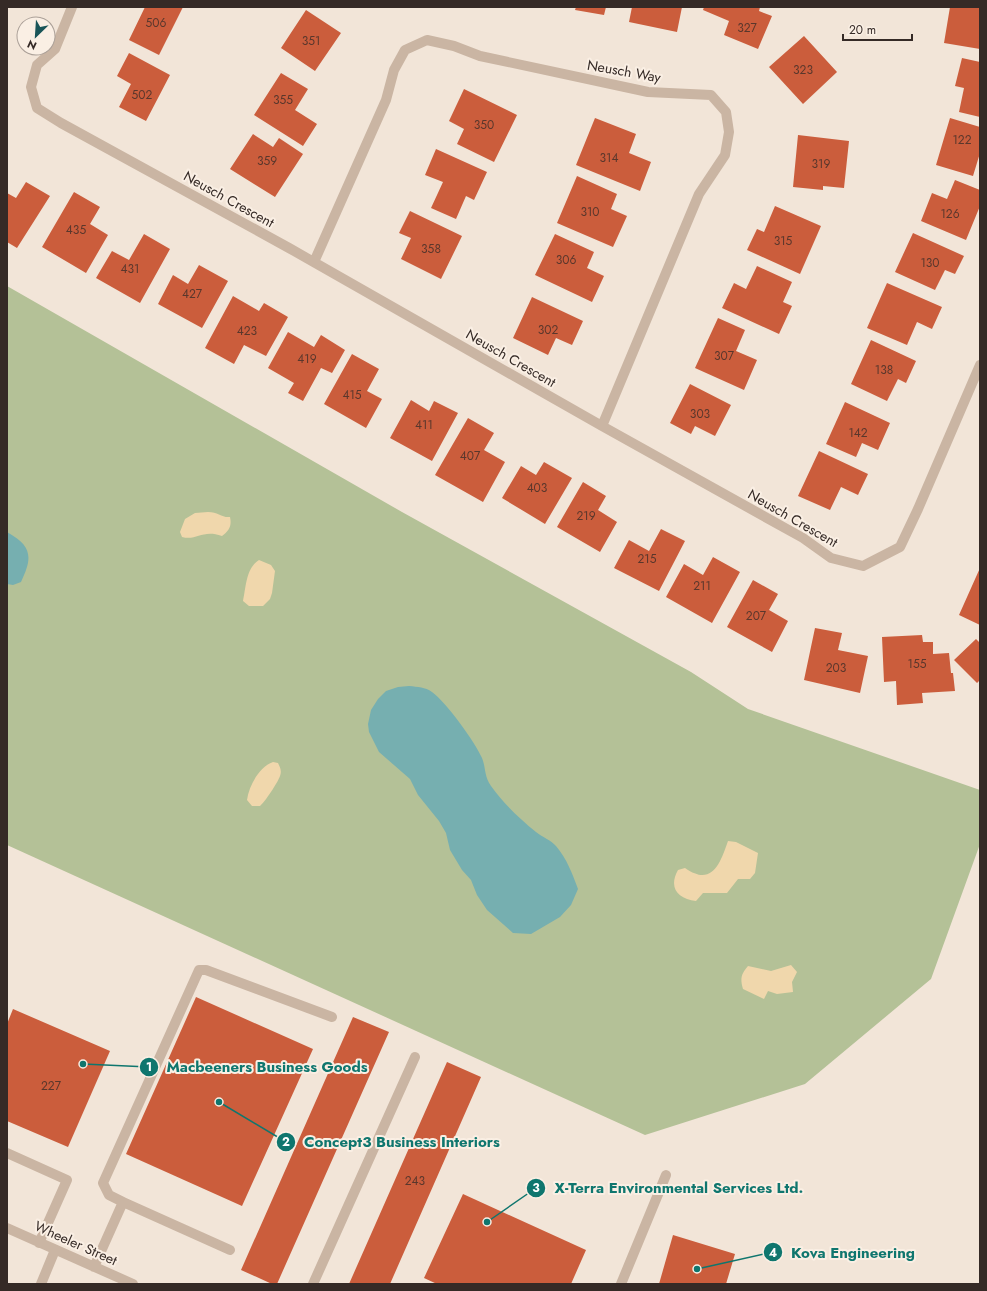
<svg xmlns="http://www.w3.org/2000/svg" width="987" height="1291" viewBox="0 0 987 1291" font-family="Jost,sans-serif">
	<rect width="100%" height="100%" fill="#f2e5d8"/>
	<path fill="#b4c197" d="M7,286L402,512L691,672L748,709L980,790V844L931,979L805,1084L645,1135L7,845Z"/>
	<path fill="#f0d7ac" d="M208,512C218,512 222,518 230,517C232,526 229,531 222,536C202,529 197,541 182,537L180,532L185,519L195,513Z
		M259,560L271,565L275,571L272,593L270,599L263,606H249L243,601C246,587 246,568 259,560Z
		M273,762L278,763C280,767 282,771 280,776C278,782 265,802 260,806H252L247,800C249,786 259,767 273,762Z
		M728,841L736,842L758,853L755,873L750,879H738L727,893H703L696,901C678,899 668,888 678,870L685,868C712,887 720,864 728,841Z
		M791,965L797,972L792,982L793,992L777,994L768,991L764,999L743,989C740,979 741,974 748,966L771,971Z"/>
	<path fill="#76afb0" d="M7,532C32,546 33,557 21,582L13,585L7,584Z
		M409,686C418,687 425,687 432,692C446,702 475,742 482,758C486,768 484,776 491,786C504,804 519,818 536,832C542,837 551,840 556,846C567,859 572,873 578,889L571,905L560,917L531,934L513,933L487,910L477,895L471,880L462,870L450,850L446,833L439,821L418,795L410,779L379,752L369,732L368,724L371,710L378,699L386,691L398,687Z"/>
	<path fill="#cb5d3c" d="M145,7H183L159,55L129,40Z
		M576,7H606L604,15L575,10Z
		M632,7H682L677,32L629,22Z
		M704,7H760L759,11L772,16L758,49L724,35L729,21L703,10Z
		M950,7H980V49L944,43Z
		M306,10L341,33L315,71L281,48Z
		M804,36L837,72L803,104L769,67Z
		M129,53L170,75L146,121L119,107L131,84L117,76Z
		M962,58L980,62V117L959,112L964,88L955,86Z
		M281,73L308,89L295,110L317,124L303,146L254,115Z
		M464,89L517,115L494,162L457,144L464,129L449,121Z
		M595,118L636,134L629,153L651,162L640,191L576,165Z
		M950,118L980,127V153L973,176L936,165Z
		M253,134L273,147L279,138L303,154L275,197L230,169Z
		M798,135L849,141L844,188L823,186V190L793,187Z
		M436,149L487,172L474,200L466,196L456,219L431,208L443,182L425,175Z
		M577,176L617,194L611,209L627,216L613,247L557,223Z
		M955,180L980,190V206L966,240L921,221L932,193L947,199Z
		M26,182L50,196L17,248L7,242V193L16,198Z
		M74,192L100,207L90,224L108,235L86,273L42,247Z
		M775,206L821,226L800,274L747,250L757,229L764,232Z
		M410,211L462,236L441,279L401,259L411,238L399,233Z
		M913,233L964,256L955,274L945,270L935,290L895,272Z
		M144,234L170,249L140,303L96,278L112,251L129,260Z
		M555,234L594,252L587,268L604,276L592,302L535,275Z
		M199,265L228,281L202,328L158,304L173,275L188,284Z
		M757,266L792,282L783,302L792,306L779,334L722,308L734,283L746,289Z
		M887,283L942,307L932,329L917,322L907,345L867,328Z
		M233,296L259,311L264,303L288,317L266,356L244,345L234,364L205,348Z
		M532,297L583,321L572,345L556,338L548,355L513,338Z
		M718,318L745,330L736,351L757,360L744,390L695,368Z
		M288,332L314,347L321,335L345,350L332,373L321,368L303,401L288,393L294,383L268,368Z
		M871,340L916,361L906,383L898,379L887,401L851,384Z
		M352,354L379,369L367,391L382,399L366,428L324,404Z
		M690,384L731,405L715,436L695,426L691,434L670,423Z
		M411,400L429,411L434,401L458,413L432,461L390,438Z
		M845,402L890,423L878,450L862,443L856,457L826,444Z
		M468,418L494,433L484,450L505,462L483,502L435,475Z
		M819,451L868,474L858,495L841,487L830,510L798,496Z
		M544,462L572,478L545,524L502,498L521,466L536,475Z
		M583,482L606,496L598,510L617,522L600,552L557,527Z
		M661,529L685,541L659,591L614,568L629,540L649,551Z
		M713,557L740,572L712,623L666,597L684,564L703,575Z
		M980,568V625L959,615Z
		M753,580L778,594L769,610L788,621L772,652L727,627Z
		M815,628L842,633L838,650L868,656L860,693L804,680Z
		M922,635L923,642H933V654L949,653L951,673H953L955,691L922,693L923,703L897,705L896,681L884,682L882,637Z
		M976,639L980,643V680L977,683L954,660Z
		M196,997L313,1049L242,1206L126,1154Z
		M13,1009L110,1051L68,1147L7,1121V1024Z
		M353,1017L389,1032L277,1284H272L241,1270Z
		M447,1062L481,1077L390,1284H349Z
		M463,1194L586,1250L571,1284H437L424,1278Z
		M673,1235L735,1254L726,1284H659Z"/>
	<g fill="none" stroke-linecap="round" stroke-linejoin="round">
		<path stroke="#cab5a3" stroke-width="10" d="M72,7L55,49L37,65L31,87L37,108L61,123L289,248L602,426L803,538L831,558L863,566L900,547L918,509L980,365
			M314,262L386,100L394,70L405,50L427,40L454,46L480,56L648,92L711,95L726,112L729,132L725,155L699,194L602,426
			M7,1153L67,1180L39,1243
			M123,1202L109,1195L103,1183L199,970H206L332,1017
			M7,1228L133,1284
			M94,1267L123,1202L230,1250
			M41,1284L55,1250
			M313,1284L415,1057
			M621,1284L666,1175"/>
	</g>
	<g text-anchor="middle" stroke-width="4" stroke-linejoin="round" paint-order="stroke">
		<g font-size="12" fill="#5a372c">
			<text x="156" y="27">506</text>
			<text x="747" y="32">327</text>
			<text x="311" y="45">351</text>
			<text x="803" y="74">323</text>
			<text x="142" y="99">502</text>
			<text x="283" y="104">355</text>
			<text x="484" y="129">350</text>
			<text x="962" y="144">122</text>
			<text x="609" y="162">314</text>
			<text x="267" y="165">359</text>
			<text x="821" y="168">319</text>
			<text x="590" y="216">310</text>
			<text x="950" y="218">126</text>
			<text x="76" y="234">435</text>
			<text x="783" y="245">315</text>
			<text x="431" y="253">358</text>
			<text x="566" y="264">306</text>
			<text x="930" y="267">130</text>
			<text x="130" y="273">431</text>
			<text x="192" y="298">427</text>
			<text x="548" y="334">302</text>
			<text x="247" y="335">423</text>
			<text x="724" y="360">307</text>
			<text x="307" y="363">419</text>
			<text x="884" y="374">138</text>
			<text x="352" y="399">415</text>
			<text x="700" y="418">303</text>
			<text x="424" y="429">411</text>
			<text x="858" y="437">142</text>
			<text x="470" y="460">407</text>
			<text x="537" y="492">403</text>
			<text x="586" y="520">219</text>
			<text x="647" y="563">215</text>
			<text x="702" y="590">211</text>
			<text x="756" y="620">207</text>
			<text x="917" y="668">155</text>
			<text x="836" y="672">203</text>
			<text x="51" y="1090">227</text>
			<text x="415" y="1185">243</text>
		</g>
		<g font-size="14" fill="#352a26" stroke="#faefe4">
			<text transform="translate(624 71) rotate(10)" y="5">Neusch Way</text>
			<text transform="translate(229 199) rotate(29)" y="5">Neusch Crescent</text>
			<text transform="translate(511 358) rotate(30)" y="5">Neusch Crescent</text>
			<text transform="translate(793 518) rotate(30)" y="5">Neusch Crescent</text>
			<text transform="translate(76 1243) rotate(24)" y="5">Wheeler Street</text>
		</g>
	</g>
	<path fill="none" stroke="#0f766e" stroke-width="1.5" d="M83 1064L149 1067M219 1102L286 1142M487 1222L536 1188M697 1269L773 1252"/>
	<g fill="#0f766e" stroke="#faefe4" stroke-width="1.5">
		<circle cx="83" cy="1064" r="4"/>
		<circle cx="219" cy="1102" r="4"/>
		<circle cx="487" cy="1222" r="4"/>
		<circle cx="697" cy="1269" r="4"/>
		<circle cx="149" cy="1067" r="10"/>
		<circle cx="286" cy="1142" r="10"/>
		<circle cx="536" cy="1188" r="10"/>
		<circle cx="773" cy="1252" r="10"/>
	</g>
	<g font-size="12" text-anchor="middle" font-weight="bold" fill="#fff">
		<text x="149" y="1071">1</text>
		<text x="286" y="1146">2</text>
		<text x="536" y="1192">3</text>
		<text x="773" y="1257">4</text>
	</g>
	<g font-size="15" text-anchor="middle" font-weight="bold" fill="#0f766e" stroke="#faefe4" stroke-width="4" stroke-linejoin="round" paint-order="stroke">
		<text x="267" y="1072">Macbeeners Business Goods</text>
		<text x="402" y="1147">Concept3 Business Interiors</text>
		<text x="679" y="1193">X-Terra Environmental Services Ltd.</text>
		<text x="853" y="1258">Kova Engineering</text>
	</g>
	<rect width="987" height="1291" fill="none" stroke="#352a26" stroke-width="16"/>
	<g transform="translate(36 36) rotate(205)"><circle r="19" fill="#faefe4" stroke="#aba098"/>
	<path d="M0-3L7 15L0 10L-7 15Z" fill="#1a5558"/>
	<text y="-6" font-size="11" font-weight="bold" text-anchor="middle" fill="#352a26">N</text>
	</g>
	<path d="M843 34v6h69v-6" fill="none" stroke="#352a26" stroke-width="2"/>
	<text x="849" y="34" font-size="12" fill="#352a26" stroke="#faefe4" stroke-width="3" paint-order="stroke">20 m</text>
</svg>
